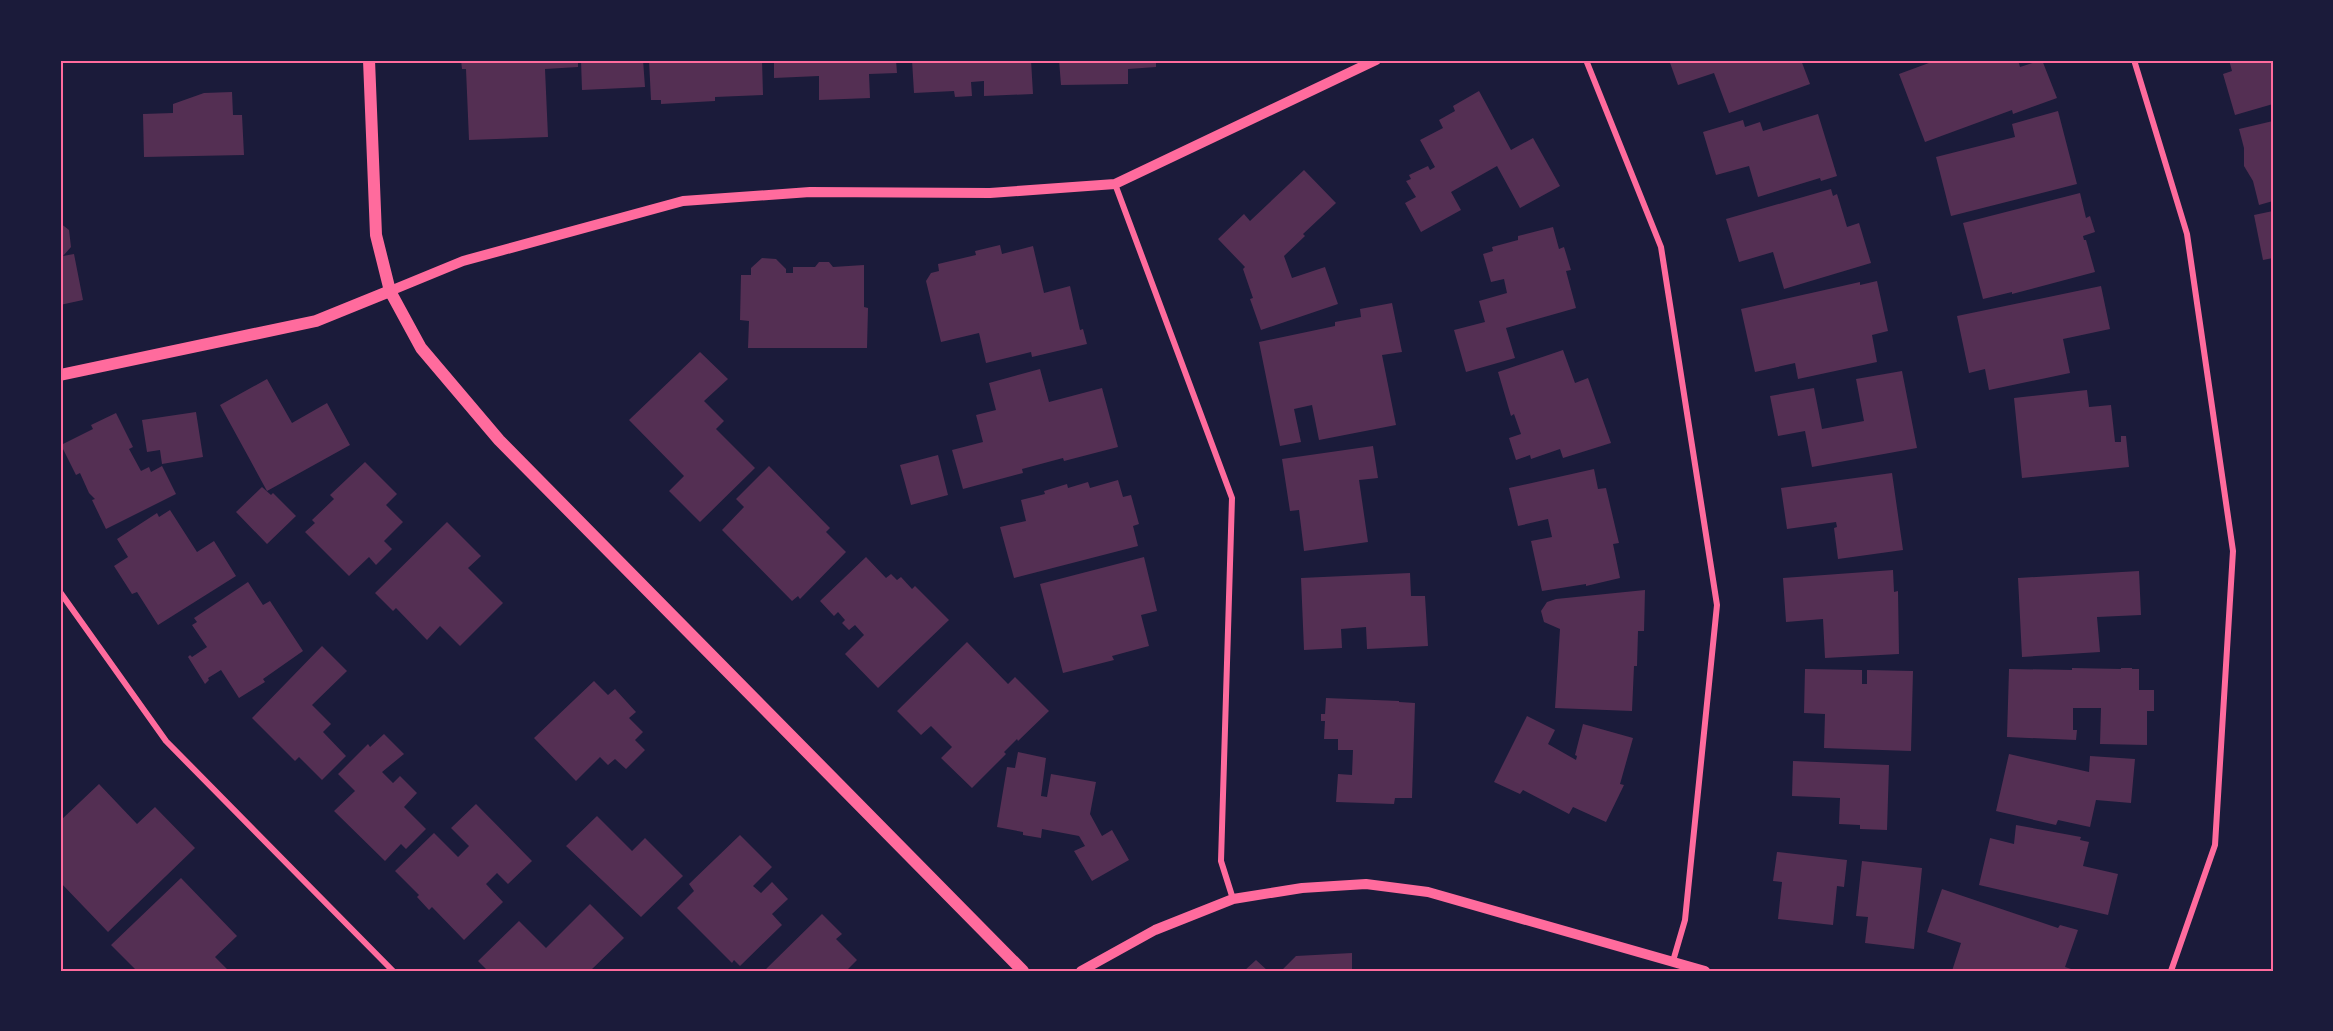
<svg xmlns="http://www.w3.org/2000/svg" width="2333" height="1031" viewBox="0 0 2333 1031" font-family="Roboto,sans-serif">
	<rect width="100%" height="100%" fill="#1b1b3a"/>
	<path fill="#542f53" d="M461,60H578V67L545,69L548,137L469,140L466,69H462Z
		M581,60H643L645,87L582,90Z
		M649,60H762L763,95L715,97V101L661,104V100H651Z
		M774,60H896L897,73L869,74L870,98L819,100V76L774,78Z
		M912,60H1031L1033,94L984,96V81L971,82L972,96L955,97L954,91L914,93Z
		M1059,60H1156V67L1128,69V84L1061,85Z
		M1669,60H1801L1810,84L1729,113L1714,73L1678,85Z
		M1937,60H2018L2020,67L2042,60L2057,98L2013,114L2012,110L1925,142L1899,74Z
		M2229,60H2273V104L2235,115L2223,74L2232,71Z
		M1479,91L1511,150L1533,138L1560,186L1520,208L1497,166L1451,192L1461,210L1421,232L1405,203L1416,197L1406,181L1411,179L1409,175L1428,166L1430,170L1435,167L1420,140L1443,128L1439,120L1455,111L1453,106Z
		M232,92L233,115H242L244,155L144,157L143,114L173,113V104L204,93Z
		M2058,111L2077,184L1951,216L1936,157L2015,137L2012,124Z
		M1818,114L1837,176L1821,181L1820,178L1758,197L1749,166L1716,175L1703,132L1743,120L1745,127L1760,122L1763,131Z
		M2273,121V201L2259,205L2253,181L2244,166V148L2239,129Z
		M1304,170L1336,203L1303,234L1305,236L1284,256L1292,278L1325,267L1338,304L1261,330L1250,299L1253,298L1243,269L1245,267L1218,239L1244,214L1250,221Z
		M1831,189L1833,196L1837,194L1847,227L1859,223L1871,263L1784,289L1773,252L1739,262L1726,219Z
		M2080,193L2086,218L2090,216L2095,232L2083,236L2084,240H2086L2095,272L2012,294V292L1983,299L1963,223Z
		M2273,211V258L2263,260L2254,215Z
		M60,223L69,230L71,247L63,256L74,254L83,300L60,305Z
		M1553,227L1559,249L1564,247L1571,270L1566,271L1576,308L1506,328L1515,358L1466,372L1454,330L1485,322L1479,301L1507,293L1504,279L1491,282L1483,254L1493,251L1492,247L1518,240V236Z
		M1000,245L1002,254L1033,246L1044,293L1070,286L1080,330L1083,329L1087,344L1032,357L1031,352L986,363L979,333L941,342L926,281L931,273L939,271L938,264L976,255L975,251Z
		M762,258L776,259L786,269V273H793V267H815L819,262H829L833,267L864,265V307L868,308L867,348H748L749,321L740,320L741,275H751V268Z
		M1877,281L1888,331L1872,335L1877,362L1798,379L1795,363L1755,372L1741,309L1860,282V285Z
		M2101,286L2110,329L2063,339L2070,373L1989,390L1985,369L1969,373L1957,316Z
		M1392,303L1402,352L1382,355L1396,425L1319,440L1312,405L1294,409L1301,442L1280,446L1259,342L1335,326V322L1361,317L1360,309Z
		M1563,350L1575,383L1588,378L1611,443L1563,458L1560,449L1531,459L1530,455L1516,460L1509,438L1521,434L1514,414L1511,416L1498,372Z
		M700,352L728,379L704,401L724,421L716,429L755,468L700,522L669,491L684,476L629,420Z
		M1040,369L1049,402L1102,388L1118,447L1064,461L1063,458L1022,469L1023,473L963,489L952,450L983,442L976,415L996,410L989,383Z
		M1902,371L1917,448L1812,467L1805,431L1778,436L1770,396L1814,388L1822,429L1864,421L1856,379Z
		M267,379L292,423L327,403L350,445L267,491L220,405Z
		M2087,390L2089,407L2111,405L2115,442H2121V436H2126L2129,467L2022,478L2014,398Z
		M196,412L203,457L162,464L160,450L147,452L142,420Z
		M116,413L133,447L129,449L141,471L149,467L151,472L162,466L176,494L106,529L92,500L95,499L89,493L80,473L76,475L61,445L93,429L91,425Z
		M1373,446L1378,478L1359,480L1368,542L1304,551L1299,510L1290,511L1282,459Z
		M938,455L948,495L911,505L900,465Z
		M365,462L397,494L386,505L403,522L384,541L392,549L376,565L369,557L349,576L305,532L315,523L312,520L334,499L330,495Z
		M769,466L830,528L826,532L846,552L800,599L798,596L792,601L722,530L744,507L736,499Z
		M1594,469L1598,489L1606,488L1619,543L1613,544L1620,578L1586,586V584L1542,591L1531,541L1552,537L1548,519L1518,526L1509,488Z
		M1892,473L1903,550L1838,559L1834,528L1837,527L1836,522L1787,529L1781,488Z
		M1118,480L1123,497L1131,495L1139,524L1133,526L1138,546L1014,578L1000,527L1026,521L1021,500L1045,494L1044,491L1067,484L1068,488L1088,482L1090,488Z
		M262,487L271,495L273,493L296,516L267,544L236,512Z
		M170,510L197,552L214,541L236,576L158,625L137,592L132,594L114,566L128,557L117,539L157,513L159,517Z
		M447,522L481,556L468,568L503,603L460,646L440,626L427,640L396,608L393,611L375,593Z
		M866,557L886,578L891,574L897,580L901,577L912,589L915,586L949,620L878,688L845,654L864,635L855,625L849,630L842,623L845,620L838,612L834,616L820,601Z
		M1144,557L1157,611L1141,615L1149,646L1112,656L1114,660L1063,673L1040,584Z
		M1893,570L1894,592L1898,591L1899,654L1825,658L1823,619L1786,622L1783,578Z
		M2139,571L2141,615L2097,617L2100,652L2022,657L2018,578Z
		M1410,573L1411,596H1425L1428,646L1367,649L1366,627L1341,629L1342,648L1304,650L1301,578Z
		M248,582L263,605L270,601L303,651L263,679L265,682L239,698L221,670L208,678L209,680L205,684L188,657L190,655L192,657L207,647L192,625L197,622L194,618Z
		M1645,590L1644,631H1638L1637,666H1634L1632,711L1555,708L1560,629L1544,622L1541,611L1547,602L1556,599Z
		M967,642L1008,684L1015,677L1049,711L1018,741L1017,739L1004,752L1006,754L972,788L941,758L952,747L931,726L921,735L897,711Z
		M322,646L347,671L312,705L331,724L323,732L346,756L322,780L299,757L295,761L252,718Z
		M2072,668L2121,669V668H2132V669H2139V690H2154V711H2147V745L2100,744L2101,708H2073V730H2077L2076,740L2007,737L2009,669L2072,670Z
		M1805,669L1862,670V684H1867V670L1913,671L1911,751L1824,748L1825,714L1804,713Z
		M594,681L608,695L615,689L636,712L629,718L643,732L635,740L645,750L626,769L615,759L608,765L600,757L576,781L534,738Z
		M1326,698L1399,701V702L1415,703L1412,798H1395L1394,804L1336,802L1338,774L1352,775L1353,750H1338V739H1324L1325,721H1321V714H1325Z
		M1527,716L1555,730L1548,744L1576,760L1577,756L1575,755L1583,724L1633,738L1620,784L1624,785L1606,822L1573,807L1569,814L1523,790L1520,794L1494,782Z
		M384,734L404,754L382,772L393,783L400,776L417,793L404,807L426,829L406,849L401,844L385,861L334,811L355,791L338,774L368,744L370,747Z
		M1018,752L1046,758L1041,796L1047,797L1051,774L1096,782L1090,814L1102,836L1112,830L1129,860L1092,881L1074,851L1085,846L1079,836L1042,829L1041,838L1023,835V832L997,827L1007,767L1015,768Z
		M2009,754L2089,772L2090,756L2135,759L2131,803L2096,800L2090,827L2058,820L2056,825L1996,811Z
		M1793,761L1889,765L1887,830L1860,829V825L1839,824L1840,798L1792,796Z
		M99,784L137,824L155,807L195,848L108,932L60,882V821Z
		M476,804L532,861L508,884L497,873L486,884L503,902L464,940L432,907L429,910L417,897L419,895L395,871L434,833L458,857L469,846L451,828Z
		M597,816L632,851L645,838L683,876L641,917L566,846Z
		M2016,825L2081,837L2080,840L2089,842L2083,866L2118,874L2108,915L1979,885L1990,838L2014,844Z
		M740,835L772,867L753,886L761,893L772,882L788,899L772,914L782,925L740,966L734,960L732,963L677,908L694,891L689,884Z
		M1777,852L1847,860L1844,887L1837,886L1833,925L1778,919L1782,882L1773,881Z
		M1862,861L1922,868L1914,949L1865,943L1868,917L1856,916Z
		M181,878L237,936L215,957L229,971H137L111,945Z
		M1942,889L2058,928L2060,925L2078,930L2065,967L2077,971H1952L1961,943L1927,932Z
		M590,904L624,938L590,971L588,969L585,971H488L478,961L519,921L546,948Z
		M822,914L842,934L836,939L857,960L846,971H764Z
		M1352,953V971H1281L1296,956Z
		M1256,960L1268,971H1244Z"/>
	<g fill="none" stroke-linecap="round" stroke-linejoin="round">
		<path stroke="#ff6b9d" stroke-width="6" d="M1586,60L1661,247L1717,605L1685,920L1673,961
			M2134,60L2187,234L2233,551L2215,845L2171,971
			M1115,184L1232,498L1221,861L1233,899
			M60,592L166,741L393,971"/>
		<path stroke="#ff6b9d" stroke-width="10" d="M390,291L463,261L683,201L810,192L990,193L1115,184L1376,60
			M1081,971L1155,930L1233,899L1302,888L1366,884L1428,892L1705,971"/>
		<path stroke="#ff6b9d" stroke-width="12" d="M369,60L376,235L390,291L421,348L499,440L1023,971
			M60,375L316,321L390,291"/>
	</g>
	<rect width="2333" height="1031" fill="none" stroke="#1b1b3a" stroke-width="123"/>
	<rect x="62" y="62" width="2210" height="908" fill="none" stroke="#ff6b9d" stroke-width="2"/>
</svg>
